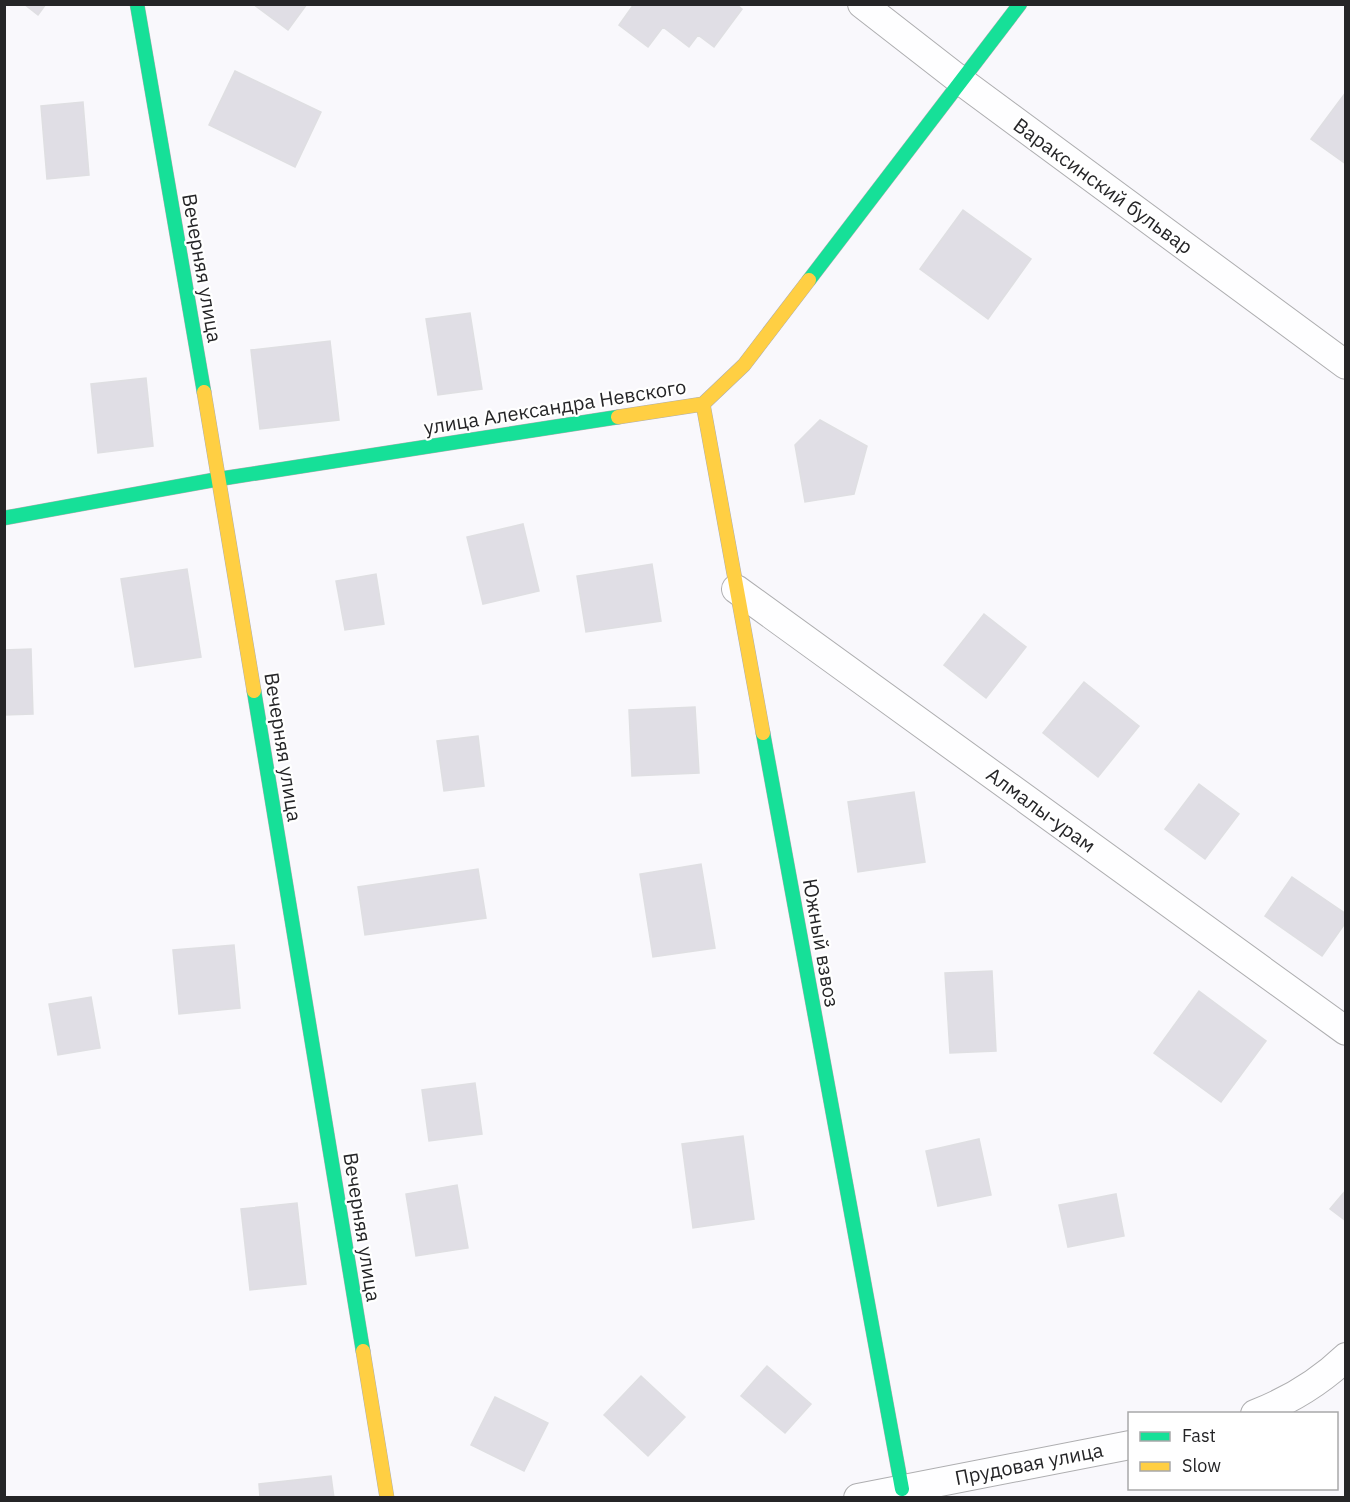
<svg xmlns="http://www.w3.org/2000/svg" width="1350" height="1502" viewBox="0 0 1350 1502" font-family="'IBM Plex Sans',sans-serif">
	<rect width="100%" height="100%" fill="#f9f8fc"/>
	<path fill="#e0dee5" stroke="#dfdfe2" stroke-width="1.5" d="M24,4H46L38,15Z
		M253,4H307L288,30Z
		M634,4H736L742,9L714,47L698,35L689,47L663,27L648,47L619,25Z
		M235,71L321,112L295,167L209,125Z
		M1346,92V164L1311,139Z
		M83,102L89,175L47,179L41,106Z
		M963,210L1031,259L988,319L920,269Z
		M470,313L482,389L438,395L426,319Z
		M330,341L339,420L260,429L251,350Z
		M146,378L153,446L98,453L91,384Z
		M820,420L867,446L854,494L805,502L795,445Z
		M523,524L539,591L483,604L467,537Z
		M652,564L661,621L586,632L577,576Z
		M187,569L201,657L135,667L121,579Z
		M376,574L384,624L345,630L336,581Z
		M984,614L1026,647L986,698L944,665Z
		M31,649L33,714L4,715V650Z
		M1084,682L1139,726L1098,777L1043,733Z
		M695,707L699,773L632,776L629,710Z
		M478,736L484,786L444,791L437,741Z
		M1199,784L1239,814L1205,859L1165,829Z
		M914,792L925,862L858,872L848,802Z
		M701,864L715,948L653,957L640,874Z
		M478,869L486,918L365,935L358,887Z
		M1292,877L1346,914V922L1322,956L1265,916Z
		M234,945L240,1008L179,1014L173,950Z
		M992,971L996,1051L950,1053L945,973Z
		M1199,991L1266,1041L1221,1102L1154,1053Z
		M91,997L100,1048L58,1055L49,1004Z
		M475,1083L482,1134L429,1141L422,1090Z
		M743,1136L754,1219L693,1228L682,1144Z
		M979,1139L991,1195L938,1206L926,1151Z
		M457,1185L468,1248L416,1256L406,1194Z
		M1346,1190V1221L1330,1209Z
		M1116,1194L1124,1236L1068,1247L1059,1205Z
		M297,1203L306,1284L250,1290L241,1209Z
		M767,1366L811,1404L785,1433L741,1396Z
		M641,1376L685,1417L648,1456L604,1415Z
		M495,1397L548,1423L524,1471L471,1445Z
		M331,1476L334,1498H260L259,1484Z"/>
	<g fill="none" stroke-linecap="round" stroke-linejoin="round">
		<defs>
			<path id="street" d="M862,4L961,81L1346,365
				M736,589L1346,1031
				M1255,1414C1288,1401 1320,1382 1346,1357
				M858,1498L1130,1445"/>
			<path id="fast" d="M137,4L204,392
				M809,280L1020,4
				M4,518L219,479L618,417
				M254,691L363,1351
				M763,733L902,1489"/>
			<path id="slow" d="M204,392L254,691
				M703,404L763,733
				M618,417L703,404L744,365L809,280
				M363,1351L387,1498"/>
		</defs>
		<use href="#street" stroke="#aeaeb0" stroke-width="30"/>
		<use href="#fast" stroke="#aeaeb0" stroke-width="15"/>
		<use href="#slow" stroke="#aeaeb0" stroke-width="15"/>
		<use href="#street" stroke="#fefeff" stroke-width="28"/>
		<use href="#fast" stroke="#16e098" stroke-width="14"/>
		<use href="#slow" stroke="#ffcf43" stroke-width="14"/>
	</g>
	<g text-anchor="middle" stroke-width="4.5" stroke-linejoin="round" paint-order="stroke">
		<g font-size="20" fill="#252527" stroke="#fff">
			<text transform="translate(1103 186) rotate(36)" y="7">Вараксинский бульвар</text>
			<text transform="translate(202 268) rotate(80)" y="7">Вечерняя улица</text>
			<text transform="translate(555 407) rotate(-9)" y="7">улица Александра Невского</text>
			<text transform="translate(283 747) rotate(81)" y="7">Вечерняя улица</text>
			<text transform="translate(1041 810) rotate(36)" y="7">Алмалы-урам</text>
			<text transform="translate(821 943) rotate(80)" y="7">Южный взвоз</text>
			<text transform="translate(362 1227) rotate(81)" y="7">Вечерняя улица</text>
			<text transform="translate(1029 1464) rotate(-11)" y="7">Прудовая улица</text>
		</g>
	</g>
	<rect width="1350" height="1502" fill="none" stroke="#252527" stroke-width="12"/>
	<rect x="1128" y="1412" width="210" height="78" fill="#ffffff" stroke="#a8a8a9" stroke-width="1.5"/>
	<rect x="1140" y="1432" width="30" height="9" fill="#16e098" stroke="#a8a8a9" stroke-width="1.5"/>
	<text x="1182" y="1442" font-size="18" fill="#252527">Fast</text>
	<rect x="1140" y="1462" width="30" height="9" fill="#ffcf43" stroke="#a8a8a9" stroke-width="1.5"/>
	<text x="1182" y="1472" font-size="18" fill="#252527">Slow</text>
</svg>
